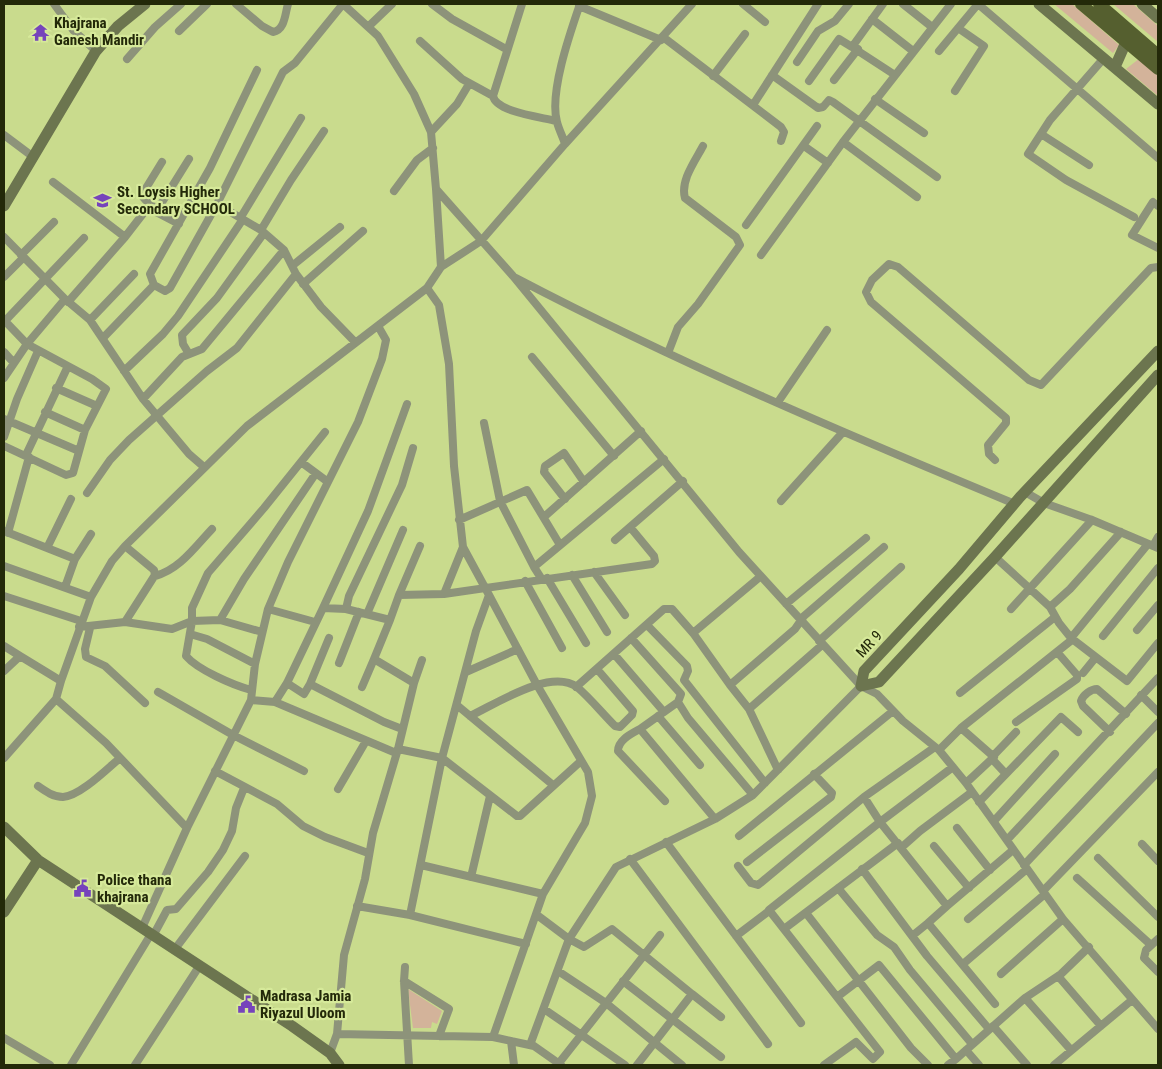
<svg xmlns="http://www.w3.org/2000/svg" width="1162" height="1069" viewBox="0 0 1162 1069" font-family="'Roboto Condensed',sans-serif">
	<rect width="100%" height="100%" fill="#c9db8d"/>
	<path fill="#d3b39a" d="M1054,4H1072L1119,45L1113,53Z
		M1113,4H1133L1158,26V42Z
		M1140,58L1158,75V96L1126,69Z
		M408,989L442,1011L437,1024L432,1022L431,1028H413Z"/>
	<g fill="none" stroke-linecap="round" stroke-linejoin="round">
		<path stroke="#8d937a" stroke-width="8" d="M54,4L73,30L96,51
			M236,4L262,26L273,32C285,30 285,14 288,4
			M343,4L295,63L283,72L217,204L261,230L284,250L296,274L321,307L355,342
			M343,4L378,36L414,94L431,132L436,189
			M432,4L452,19L506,49
			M743,4L765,22
			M883,4L852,47L895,75
			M903,4L932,27
			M579,6L661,40
			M872,19L913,51
			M369,26L392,4
			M179,31L207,4
			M663,37L781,127L784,132L781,141
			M420,41L462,79L493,96L522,4
			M939,51L978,4L1158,158
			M1104,58L1050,120L1028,154L1066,180L1134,217
			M127,59L155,27L181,4
			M797,62L818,31L835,21L849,4
			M772,75L818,108L823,107L829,100L833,102L937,177
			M713,76L745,34
			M834,80L858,49
			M809,81L839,39L852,47
			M955,91L984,46L958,28
			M493,96C496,112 541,117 556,121
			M875,99L924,133
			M753,105L818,4
			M431,132L457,104L469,84
			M1041,134L1089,165
			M4,135L32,156
			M843,142L917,197
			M565,144L692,4
			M804,146L828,163
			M53,182L125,237L68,302
			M394,191L417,160L433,148
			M150,205L143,197V193L162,162
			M1158,206L1153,202L1132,235L1158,248
			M241,217L301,118
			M179,224L156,212L189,159
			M746,225L817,126
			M261,230L291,180L324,131
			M4,237L65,299L90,320L143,399L189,454L204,467
			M125,237L149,206H152
			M21,255L54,222
			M761,255L843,142L951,4
			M292,266L340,227
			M441,267L481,241L565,144C563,137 559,130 557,122C549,93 570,33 580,4
			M4,277L24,257
			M516,278C678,363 846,434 1015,504
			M303,284L363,231
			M154,285L165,291L170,288L217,204
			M4,320L27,344L92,379L106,389L85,430L73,473L66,475L4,446
			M90,320L134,274
			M5,321L84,238
			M103,338L154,285L150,274L210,168L257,70
			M4,352L14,363
			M668,353L678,327L698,304L740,245L736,237L685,198C680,181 695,161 703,146
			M189,354L183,344L182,335L217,298L264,233
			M532,357L614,456
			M124,371L163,334L178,316L243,219
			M4,378L27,344L65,299
			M56,388L97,406
			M143,399L182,357L202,349L284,250
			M778,402L827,330
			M45,412L85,430
			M4,419L79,451
			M484,423L500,501L534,567
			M4,437L17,399L38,351
			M26,455L68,366
			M995,460L989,454L988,445L1006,423V418L871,302L866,292L872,280L889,264L898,267L1029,380L1041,385L1151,268L1158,267
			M301,462L328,482
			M1025,492L1044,503L1092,520L1158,548
			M87,493L110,460L129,440L207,371L237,348L296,274
			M565,499L544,472L545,466L564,453L584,482
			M781,501L843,432
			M544,517L641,431
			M459,520L527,490L560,545
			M4,531L75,559
			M8,533L29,457
			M615,540L683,481
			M1153,546L1158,537
			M47,548L71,499
			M995,557L1050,607L1059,623L1071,638L1127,681L1158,643
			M4,566L91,597
			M594,572L625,615
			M572,575L607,632
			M155,576C179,570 195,547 212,529
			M541,578L534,567L664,459
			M547,578L586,643
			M525,581L562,648
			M65,587L75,559L91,534
			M444,594L652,564L655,561L654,556L630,527
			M399,595L420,546
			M489,595L537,685L588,772L592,796L585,823L543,894L493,1037
			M4,596L81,621
			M786,604L866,538
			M1050,607L1070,589L1121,532
			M323,608L368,511L407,404
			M268,609L315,622
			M346,609L349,596L402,485L413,448
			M1011,609L1092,520
			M367,614L403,530
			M220,620L244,579L316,473
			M125,622L155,575L154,570L125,546
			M647,625L687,666L688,671L684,680L765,783
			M79,627L125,622L172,629L192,621L220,620L262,632
			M90,628L85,649L86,657L105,666L145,703
			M1137,630L1158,605
			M693,633L730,685
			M190,634L207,639L255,664
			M1103,636L1158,568
			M631,638L681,694L678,702L688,718L753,795
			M1071,638L1148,544
			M819,641L901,567
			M4,646L20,656
			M614,654L664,712
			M339,663L359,612
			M4,671L20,656L61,681
			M466,672L518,649
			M1083,673L1096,657
			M287,683L304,694L310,684L384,722L402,729
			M414,683L422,660
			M310,684L329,638
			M362,687L374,659
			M576,687L664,609H672L693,633L761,576
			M251,690C233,685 198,670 186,656L192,621V608L208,573L264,508L325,432
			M158,692L233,735L304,771
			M960,693L1055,617
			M1141,695L1158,712
			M56,699L106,743L187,828
			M251,700L255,664L268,609L288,562L358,422L382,359L386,340L378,326
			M275,702L396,753
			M678,702L640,729L715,819
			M458,706L553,785
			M749,709L822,645
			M470,716C496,704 550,668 577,687C590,698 602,713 615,726L620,727L632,715L633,711L597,669
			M658,716L700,765
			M1016,722L1077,679V675L1058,653
			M961,728L994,757L966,783
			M640,729C631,734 618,740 618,751L665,801
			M1110,732L1083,706L1081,701C1083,695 1091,689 1097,689L1126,714
			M398,749L442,758L476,631L489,595L463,547
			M939,750L961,728L1073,639
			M993,756L1016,732
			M4,758L56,699L61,681L91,597L112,561L125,546L247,426L427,288
			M993,760L1006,774
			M953,767L880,822L947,906L1013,850
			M778,770L749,709L730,685L795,629L804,616L884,547
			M215,771L277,804L303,826L325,837L368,853
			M38,786C45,791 53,797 63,797C80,796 107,769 120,758
			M338,789L366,741
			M979,802L1061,717L1078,732
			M994,821L1055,754
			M957,828L990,870
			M739,836L893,711
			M1007,840L1158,678
			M666,842L801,1023
			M1142,844L1158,861
			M934,846L969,888
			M902,847L920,831L972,792
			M1098,858L1158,917
			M630,859L768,1044
			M747,862L831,797L832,793L814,774
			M421,865L543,894
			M1024,865L1158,723
			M738,866L751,883L758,885L864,797L935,747
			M862,869L927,956L989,1029
			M471,877L490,796
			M1077,878L1151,945
			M838,888L877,935L894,947L910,970L972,1044
			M1043,891L1158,772
			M357,906L410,915L442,758L517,816H520L581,761
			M947,906L928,923L995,1004
			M806,913L911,1048L928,1065
			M410,915L526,944
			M968,919L1027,869
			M142,928L187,828L251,700L275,702L287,683L323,608L346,609L390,620L399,595L444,594L463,547L454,466L449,364L439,305L427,288L441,267L436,189L513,276L739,552L861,686L877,694L903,721L939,750L966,783L1063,919L1158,1029
			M784,929L898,843
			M153,936L167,910L176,909L208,872L223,850L232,831L236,808L244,788
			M736,936L769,911
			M912,936L928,923
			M1158,939L1146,950L1144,958L1158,972
			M175,949L245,856
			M963,964L1045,894
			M405,967L404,981L409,1065
			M558,971L606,1003L682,1065
			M1001,974L1063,919
			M1058,976L1101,1026
			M404,981L449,1009L439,1036
			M623,981L721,1057
			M692,994L612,929L584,947L569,939L616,867L715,819L753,795L861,686
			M837,997L879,965L956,1059L1025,998L1061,974L1089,947
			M1025,998L1071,1050
			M544,1009L625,1065
			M993,1026L1027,1065
			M337,1034L493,1037L534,1046L561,1065
			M4,1038L50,1065
			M511,1041L514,1065
			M530,1045L569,939L537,915
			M966,1050L979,1065
			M330,1053L337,1034L344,955L365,879L373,833L398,749L414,683L374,659L390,620
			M559,1063L660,935
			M71,1065L151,934
			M135,1065L200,965
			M637,1065L692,994L721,1017
			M824,1065L856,1042L873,1059L880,1052L769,910L880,822L864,797
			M948,1065L956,1059
			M1054,1065L1132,1000"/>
		<path stroke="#6c754f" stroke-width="11" d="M1039,4L1158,104
			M1142,4L1158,18
			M1115,67L1126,42
			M4,206L96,51L118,26L145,4
			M1158,351L1020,497L959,569L864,671L861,686L879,682L995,557L1158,375
			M4,827L38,860L292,1026L330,1053L339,1065
			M4,912L38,860"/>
		<path stroke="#555f2f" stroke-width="12" d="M1081,4L1158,69
			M1099,4L1158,55"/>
	</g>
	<defs>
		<symbol id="temple-bare" viewBox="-9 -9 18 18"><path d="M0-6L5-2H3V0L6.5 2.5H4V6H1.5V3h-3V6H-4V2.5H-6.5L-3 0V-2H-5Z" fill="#7644bb" stroke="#d6e99a" stroke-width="2.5" paint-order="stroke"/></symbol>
		<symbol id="school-bare" viewBox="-9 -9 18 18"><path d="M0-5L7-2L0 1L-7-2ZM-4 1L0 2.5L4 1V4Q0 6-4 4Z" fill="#7644bb" stroke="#d6e99a" stroke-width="2.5" paint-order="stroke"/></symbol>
		<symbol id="civic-bare" viewBox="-9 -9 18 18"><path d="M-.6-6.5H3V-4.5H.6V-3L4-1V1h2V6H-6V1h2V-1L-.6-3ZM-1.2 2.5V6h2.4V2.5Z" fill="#7644bb" stroke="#d6e99a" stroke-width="2.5" paint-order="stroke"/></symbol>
	</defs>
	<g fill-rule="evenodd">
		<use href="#temple-bare" x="28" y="20" width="25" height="25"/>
		<use href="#school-bare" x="90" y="188" width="25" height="25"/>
		<use href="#civic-bare" x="70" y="876" width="25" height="25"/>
		<use href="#civic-bare" x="234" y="992" width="25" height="25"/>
	</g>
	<g text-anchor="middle" stroke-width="4.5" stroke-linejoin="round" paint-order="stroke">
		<g font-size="15" font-weight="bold" fill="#232909" stroke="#d6e99a" text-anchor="start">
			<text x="54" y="28">Khajrana<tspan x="54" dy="17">Ganesh Mandir</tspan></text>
			<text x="117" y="197">St. Loysis Higher<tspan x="117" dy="17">Secondary SCHOOL</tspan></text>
			<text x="97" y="885">Police thana<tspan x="97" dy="17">khajrana</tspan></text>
			<text x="260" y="1001">Madrasa Jamia<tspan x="260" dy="17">Riyazul Uloom</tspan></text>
		</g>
		<g font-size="15" fill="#232909" stroke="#d6e99a">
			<text transform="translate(869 644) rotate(-47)" y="5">MR 9</text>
		</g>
	</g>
	<rect width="1162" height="1069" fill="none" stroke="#232909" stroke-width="10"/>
</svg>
